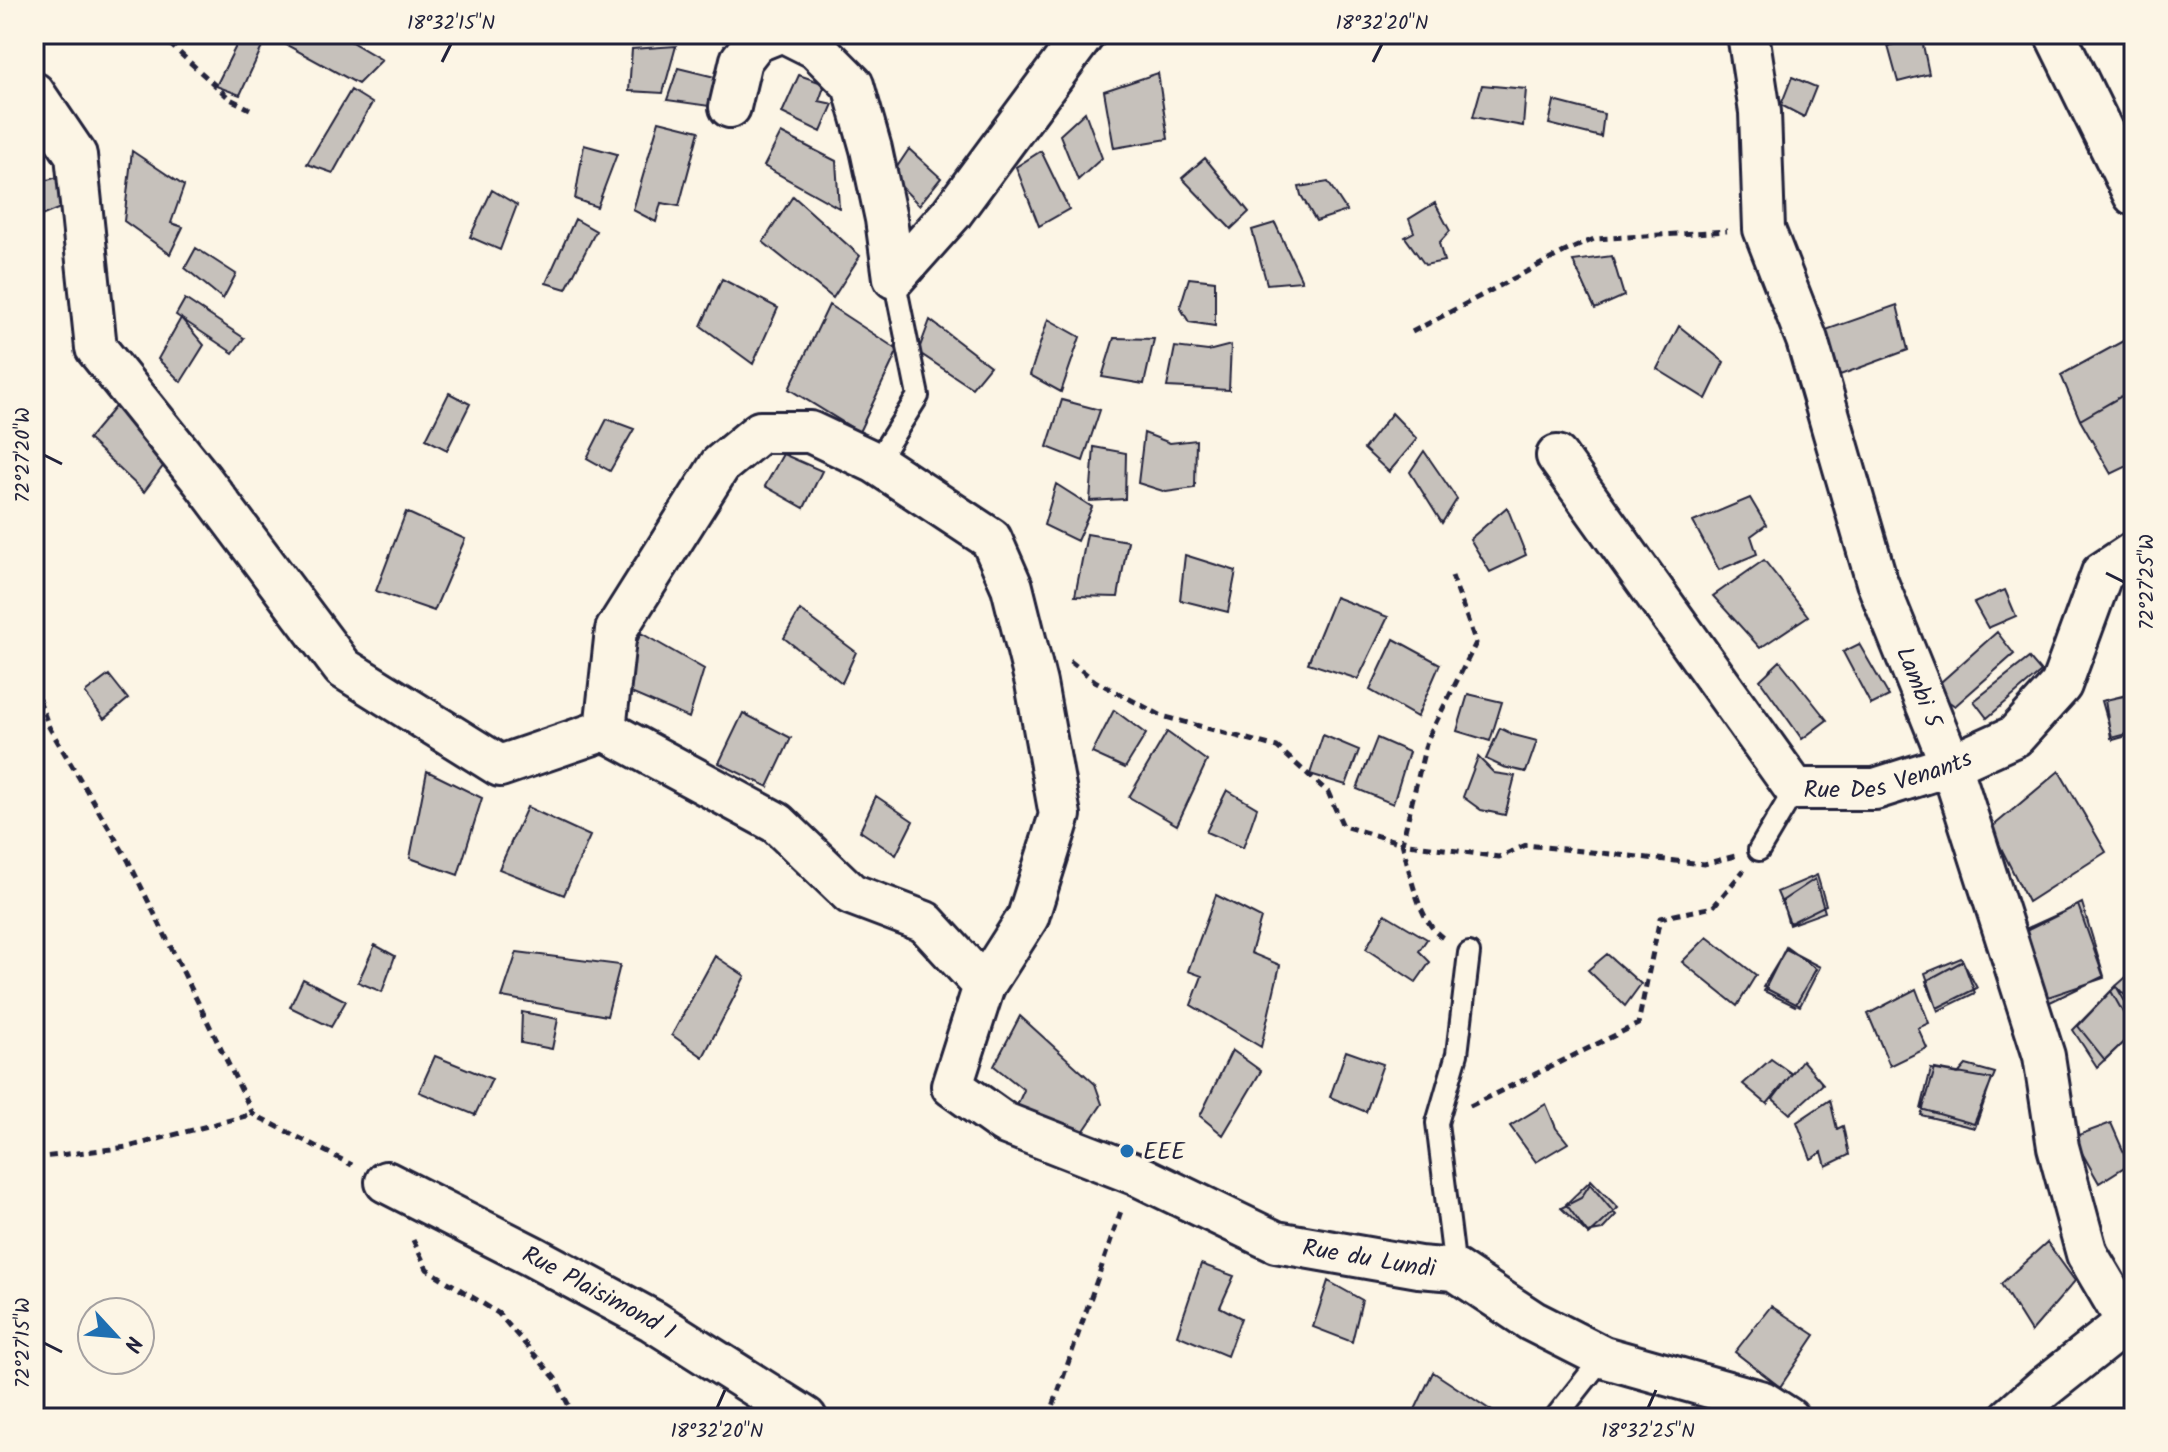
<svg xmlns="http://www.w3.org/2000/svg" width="2168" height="1452" viewBox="0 0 2168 1452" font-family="Kalam,sans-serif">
	<rect width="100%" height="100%" fill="#fcf5e5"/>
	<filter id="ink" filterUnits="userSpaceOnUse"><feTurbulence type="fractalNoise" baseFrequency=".0125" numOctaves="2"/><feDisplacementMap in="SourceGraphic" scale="16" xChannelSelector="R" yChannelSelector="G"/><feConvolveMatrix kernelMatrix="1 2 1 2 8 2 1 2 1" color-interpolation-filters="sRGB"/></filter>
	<g filter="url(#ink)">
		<path fill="#c6c1bb" stroke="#22223b" stroke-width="2" d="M242,34H268L240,95L216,86Z
			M274,34H338L382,60L358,84L272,37Z
			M1921,35L1929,74L1898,82L1888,46Z
			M676,46L663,93L629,91L632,49Z
			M678,68L723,79L716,107L667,100Z
			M1158,73L1168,139L1114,148L1104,91Z
			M799,75L825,84L819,101L833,104L821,132L782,113Z
			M1792,77L1816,87L1804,117L1781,105Z
			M1482,85L1526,89L1523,126L1473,117Z
			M351,90L372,103L333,173L307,164Z
			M1554,101L1604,114L1601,137L1549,124Z
			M1085,112L1102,158L1078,180L1060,135Z
			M659,121L699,131L679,206L661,203L656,222L633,210Z
			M781,133L836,161L839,208L764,166Z
			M584,145L617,154L597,207L575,199Z
			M909,149L941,178L919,205L891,176Z
			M132,151L184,186L171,223L183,227L170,254L124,221Z
			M1041,151L1069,209L1039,226L1016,167Z
			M1205,158L1249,212L1231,229L1182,178Z
			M61,176L70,204L34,219V184Z
			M1328,182L1347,211L1316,221L1301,195L1299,187Z
			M492,190L517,205L500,250L470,237Z
			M793,196L860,256L833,298L763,242Z
			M1435,203L1450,231L1439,243L1444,261L1425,265L1405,237L1414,232L1409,219Z
			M575,219L596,231L566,289L546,283Z
			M1275,223L1302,281L1267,284L1252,230Z
			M196,248L236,274L223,299L185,268Z
			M1612,256L1624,296L1595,309L1573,261Z
			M1189,278L1215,281V326L1189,322L1180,307Z
			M722,279L778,308L753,364L701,326Z
			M185,299L244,338L233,353L176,315Z
			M829,305L898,350L859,432L789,389Z
			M1897,305L1908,350L1832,378L1817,333Z
			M181,318L204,345L181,382L158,359Z
			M1048,319L1080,337L1061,392L1030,375Z
			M930,320L990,366L972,388L918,352Z
			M1679,326L1724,362L1706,399L1657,369Z
			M2134,335V389L2080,420L2061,375Z
			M1114,338L1154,339L1144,384L1102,377Z
			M1231,345L1229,390L1167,387L1175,347L1208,351Z
			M2132,390L2134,463L2111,474L2080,420Z
			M449,393L470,404L447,450L426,439Z
			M123,397L175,450L144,492L88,439Z
			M1062,400L1100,410L1083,461L1047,447Z
			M1392,413L1417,439L1389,472L1364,449Z
			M607,419L634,429L610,471L587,458Z
			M1144,433L1170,443L1196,440L1195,488L1166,492L1138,483Z
			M1094,447L1126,453L1125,499L1090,501Z
			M1424,451L1457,499L1442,523L1410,472Z
			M783,454L822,471L804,508L765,486Z
			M1056,484L1092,507L1077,541L1044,525Z
			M1750,498L1766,525L1751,536L1757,554L1719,570L1693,522Z
			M1507,507L1526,555L1490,572L1470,539Z
			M406,512L465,539L434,611L376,591Z
			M1087,534L1128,541L1118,597L1075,596Z
			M1185,555L1236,571L1228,612L1180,600Z
			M1764,560L1808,616L1760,648L1713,596Z
			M2005,590L2016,616L1988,628L1974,603Z
			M1335,597L1388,617L1358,679L1308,663Z
			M800,610L856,652L842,683L784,638Z
			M1997,632L2014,654L1955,706L1932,690Z
			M641,633L704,669L689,718L617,687Z
			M1394,639L1440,664L1417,717L1370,690Z
			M1859,644L1889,696L1871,705L1843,652Z
			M2029,658L2041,672L1987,718L1974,701Z
			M1780,661L1827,720L1802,739L1760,680Z
			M109,675L128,699L104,719L85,693Z
			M2134,693V734L2113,740L2102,701Z
			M1468,694L1502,702L1490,741L1457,731Z
			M2134,694V732L2111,738L2105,700Z
			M1114,710L1146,734L1125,768L1092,753Z
			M743,713L791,738L768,787L719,763Z
			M1500,728L1514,735L1537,741L1526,772L1503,767L1486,759Z
			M1167,732L1207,761L1177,825L1129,797Z
			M1323,735L1359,750L1346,785L1310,774Z
			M1377,738L1409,752L1393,804L1357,789Z
			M1478,757L1494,773L1515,776L1505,815L1481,810L1463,797Z
			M427,771L482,798L458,875L410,858Z
			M2059,771L2106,852L2028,902L1991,828Z
			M1227,790L1257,808L1243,848L1206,832Z
			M876,796L913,821L896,855L860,831Z
			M527,807L590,836L564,895L499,869Z
			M1817,875L1826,905L1790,923L1777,892Z
			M1815,879L1825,912L1789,925L1782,901Z
			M1216,895L1261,918L1251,953L1280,965L1261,1047L1191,1005L1202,976L1188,971Z
			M2082,903L2104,976L2046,1004L2026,931Z
			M2078,905L2104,978L2042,999L2023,930Z
			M1385,914L1427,939L1419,951L1430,962L1416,982L1366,949Z
			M1707,937L1756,975L1737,1006L1682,962Z
			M375,945L395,956L382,992L358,982Z
			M1786,947L1816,969L1795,1006L1764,991Z
			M1786,949L1820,967L1800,1006L1763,987Z
			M517,952L620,965L607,1016L502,997Z
			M1607,954L1641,984L1625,1006L1588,970Z
			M715,956L745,976L703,1057L672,1035Z
			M1961,958L1977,988L1937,1008L1925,973Z
			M1963,961L1975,993L1938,1011L1926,981Z
			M2134,970V1005L2116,986Z
			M303,979L346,1001L331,1027L290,1007Z
			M2116,986L2134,1017V1032L2105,1060L2078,1026Z
			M1916,989L1929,1023L1918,1028L1927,1048L1890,1066L1868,1014Z
			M2111,991L2134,1032L2097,1067L2073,1030Z
			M522,1012L558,1019L552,1049L521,1043Z
			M1020,1016L1095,1084L1102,1104L1083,1132L1054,1126L1014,1112L1024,1090L994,1066Z
			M1232,1050L1261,1071L1223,1135L1200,1116Z
			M1346,1051L1383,1064L1366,1112L1330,1097Z
			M435,1056L492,1079L475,1115L419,1092Z
			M1771,1059L1792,1074L1767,1104L1743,1084Z
			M1802,1060L1823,1084L1790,1114L1773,1099Z
			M1966,1065L1995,1073L1974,1124L1921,1109L1931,1069L1958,1074Z
			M1935,1069L1992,1079L1975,1128L1921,1115Z
			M1830,1100L1837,1129L1843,1126L1849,1155L1826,1166L1822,1152L1811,1159L1797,1122Z
			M1546,1104L1556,1128L1568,1143L1536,1162L1510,1126Z
			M2111,1123L2129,1164L2099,1183L2073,1137Z
			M1591,1180L1618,1208L1589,1235L1566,1204Z
			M1590,1184L1616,1215L1602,1230L1587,1233L1561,1208L1581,1198Z
			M2047,1242L2075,1281L2031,1332L2001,1284Z
			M1201,1264L1234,1276L1220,1307L1241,1318L1227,1356L1177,1335Z
			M1328,1281L1362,1300L1352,1342L1313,1327Z
			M1771,1306L1815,1335L1780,1387L1735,1352Z
			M1433,1372L1498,1415L1496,1418H1411Z"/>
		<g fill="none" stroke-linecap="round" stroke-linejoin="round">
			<defs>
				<path id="service" d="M876,463L918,396L894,278
					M1759,850L1795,789
					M1455,1270L1437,1123L1457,1054L1469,953
					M1555,1418L1603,1357"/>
				<g id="minor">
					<path d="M788,34L816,48L853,85L871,149L886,219L894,278L951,214L1084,34"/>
					<path id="s1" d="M1748,34L1760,112L1764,229L1807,340L1877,582L1951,765L2044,1056L2058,1147L2087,1254L2127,1322L2134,1329"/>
					<path d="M2055,34L2134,195"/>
					<path id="s2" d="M34,93L76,155L96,348L202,480L343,668L500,766L605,730L777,823L851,894L925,922L984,986L952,1086L1004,1123L1135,1174L1276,1242L1419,1267L1455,1270L1532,1321L1603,1357L1763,1402L1788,1418"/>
					<path d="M730,107L741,60L755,42L775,34"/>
					<path id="s3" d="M1557,456L1795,789H1875L1951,765L2015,736L2061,685L2102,573L2134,552"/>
					<path d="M605,730L616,630L720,465L760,432H810L876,463L991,539L1012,587L1036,683L1060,815L1028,917L984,986"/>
					<path id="s4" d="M386,1182L532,1256L653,1321L806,1418"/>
					<path d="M2010,1418L2045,1387L2127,1322"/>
				</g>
			</defs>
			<use href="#service" stroke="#22223b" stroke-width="26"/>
			<use href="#minor" stroke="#22223b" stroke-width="46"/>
			<path stroke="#22223b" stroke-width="5" stroke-dasharray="8 6" stroke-linecap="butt" d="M159,34L230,99L250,109
				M1412,332L1564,252L1594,239L1727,231
				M1452,576L1476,643L1427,740L1402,843L1499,857L1526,845L1704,864L1735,856
				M1070,661L1095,681L1162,716L1277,747L1328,792L1343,826L1402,843C1410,871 1418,924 1445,939
				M34,686L49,727L128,860L253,1114L352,1165
				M1470,1106L1638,1024L1660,918L1713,907L1744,870
				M34,1158L128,1147L253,1114
				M413,1240L427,1269L498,1313L555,1378L575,1418
				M1049,1418L1122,1208"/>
			<use href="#service" stroke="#fcf5e5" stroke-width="20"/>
			<use href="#minor" stroke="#fcf5e5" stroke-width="40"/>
		</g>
	</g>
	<path fill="none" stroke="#22223b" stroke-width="3" d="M442,62L451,44M1373,62L1382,44M44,455L62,464M2106,573L2124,582M44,1343L62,1352M717,1408L725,1390M1648,1408L1656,1390"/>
	<circle fill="#1f6fb2" stroke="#fcf5e5" stroke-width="3" cx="1127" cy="1151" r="8"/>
	<g text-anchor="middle" stroke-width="6" stroke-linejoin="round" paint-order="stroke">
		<g font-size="24" fill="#22223b" stroke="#fcf5e5">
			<text dy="8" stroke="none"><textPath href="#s1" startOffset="680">Lambi 5</textPath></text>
			<text dy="8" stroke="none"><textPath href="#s3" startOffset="504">Rue Des Venants</textPath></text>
			<text dy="8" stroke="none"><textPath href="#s2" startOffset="1994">Rue du Lundi</textPath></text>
			<text dy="8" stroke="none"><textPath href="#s4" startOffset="240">Rue Plaisimond 1</textPath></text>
		</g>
		<g font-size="24" fill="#22223b" stroke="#fcf5e5" text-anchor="start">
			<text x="1143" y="1159">EEE</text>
		</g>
	</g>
	<rect width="2168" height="1452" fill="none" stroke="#fcf5e5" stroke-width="88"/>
	<g transform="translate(116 1336) rotate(116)"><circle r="38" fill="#fcf5e5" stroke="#a5a1a1" stroke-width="2"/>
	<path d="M0-6L14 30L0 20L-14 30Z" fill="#1f6fb2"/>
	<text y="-12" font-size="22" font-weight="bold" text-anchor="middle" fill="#22223b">N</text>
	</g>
	<rect x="44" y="44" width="2080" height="1364" fill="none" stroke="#22223b" stroke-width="3"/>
	<g font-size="20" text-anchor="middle" fill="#22223b">
		<text x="451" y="29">18°32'15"N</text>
		<text x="1382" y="29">18°32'20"N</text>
		<text transform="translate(22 455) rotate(-90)" y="7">72°27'20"W</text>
		<text transform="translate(2146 582) rotate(-90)" y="7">72°27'25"W</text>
		<text transform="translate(22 1343) rotate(-90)" y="7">72°27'15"W</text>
		<text x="717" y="1437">18°32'20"N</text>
		<text x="1648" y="1437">18°32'25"N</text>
	</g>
</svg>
